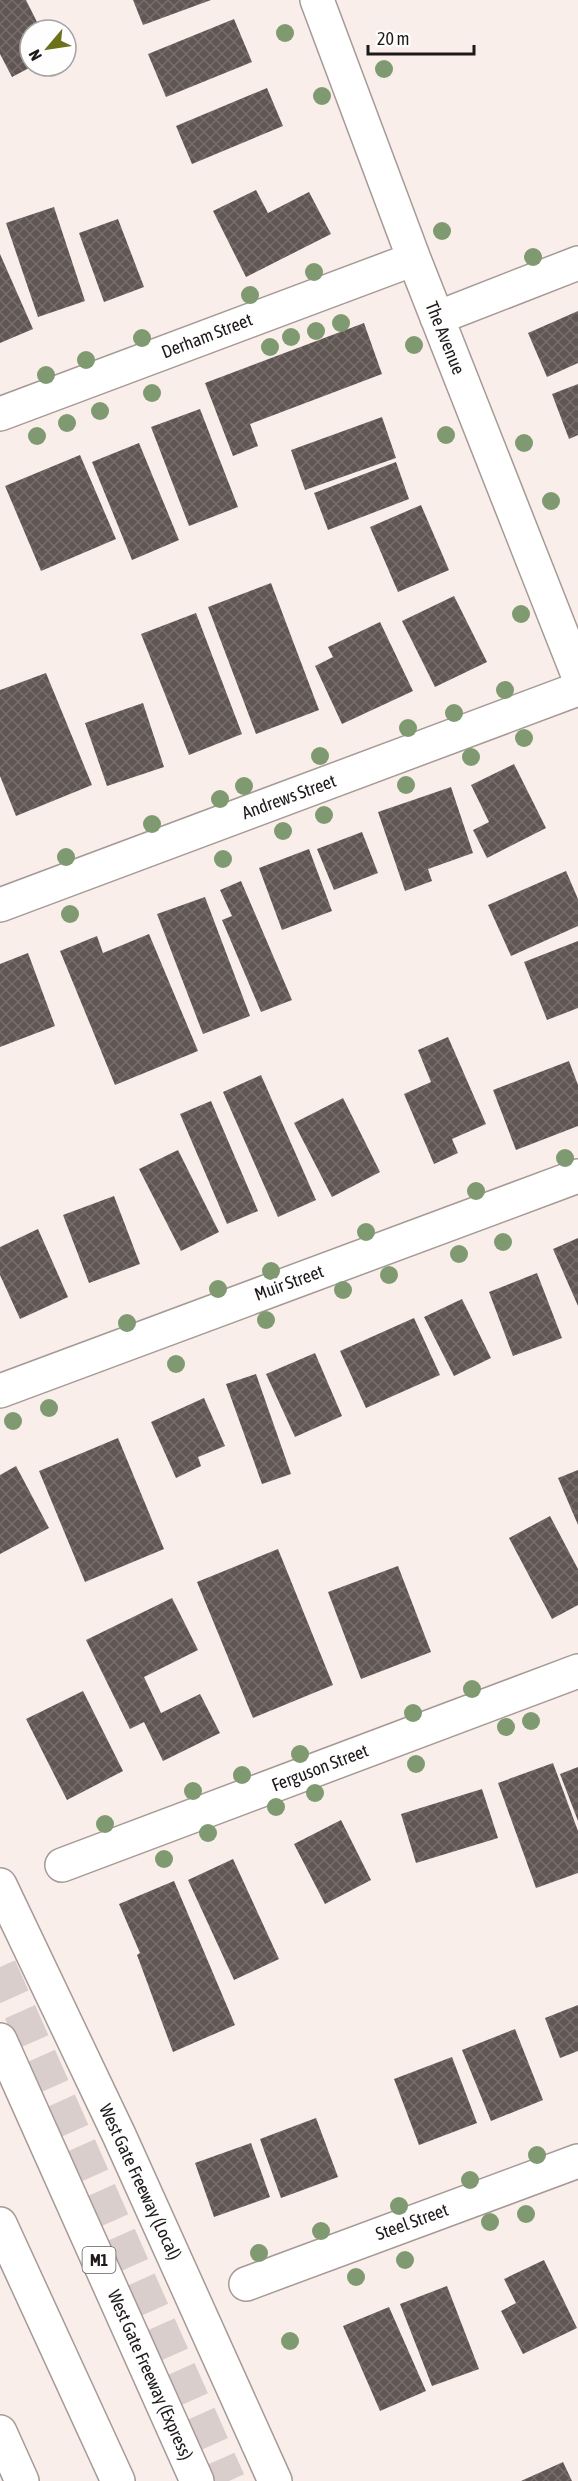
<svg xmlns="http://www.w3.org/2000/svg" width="578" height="2481" viewBox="0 0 578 2481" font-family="'Asap Condensed',sans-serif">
	<defs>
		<pattern id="building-cross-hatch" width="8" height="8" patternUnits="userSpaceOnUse" patternTransform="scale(1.5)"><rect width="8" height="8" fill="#605653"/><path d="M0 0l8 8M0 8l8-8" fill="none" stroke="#776f6d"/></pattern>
	</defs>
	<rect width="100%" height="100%" fill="#faeeea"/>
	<path fill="url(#building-cross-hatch)" d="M0,0H26L41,30H30V66H33L12,77L0,54Z
		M133,0H211L143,25Z
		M234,19L252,62L166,97L148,54Z
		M267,88L283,126L192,164L176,126Z
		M256,190L268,213L309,192L331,234L246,277L213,211Z
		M54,207L85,301L38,317L6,223Z
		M118,219L144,287L104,302L79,233Z
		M0,254L33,329L0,343Z
		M578,311V363L547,377L528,333Z
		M364,323L382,374L250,424L258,446L233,456L205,383Z
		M578,384V435L569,439L552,394Z
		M200,409L238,507L189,526L151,427Z
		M382,417L396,458L305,490L291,450Z
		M139,443L179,540L132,560L92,462Z
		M80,455L116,539L41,571L5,486Z
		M396,462L409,499L328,530L314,493Z
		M421,505L449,570L398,592L370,527Z
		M271,583L319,710L256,734L208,607Z
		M454,596L487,662L435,687L402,621Z
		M196,613L242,734L189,755L141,634Z
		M380,622L413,691L342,724L315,666L333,657L328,647Z
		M46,673L92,785L16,816L0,776V690Z
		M143,703L164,767L107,786L85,723Z
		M514,764L546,828L487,858L473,830L489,822L471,785Z
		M451,787L473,853L428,869L432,881L405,891L378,812Z
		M362,832L378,873L334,890L317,849Z
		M309,849L332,911L282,930L259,868Z
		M566,871L578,899V926L511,956L488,905Z
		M241,881L292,1000L261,1012L222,920L232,916L220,890Z
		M205,897L250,1016L203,1034L157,914Z
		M149,934L198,1051L115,1085L60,951L97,936L103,953Z
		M578,941V1008L547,1020L524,962Z
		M28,953L55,1026L0,1047V964Z
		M448,1037L486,1124L452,1139L458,1153L434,1164L404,1094L431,1082L418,1050Z
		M569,1061L578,1085V1126L516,1150L493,1090Z
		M261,1075L316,1200L278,1217L223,1092Z
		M343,1098L380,1172L332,1197L294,1123Z
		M211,1101L258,1211L227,1224L180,1114Z
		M178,1150L219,1232L181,1251L139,1169Z
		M114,1196L140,1264L89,1283L63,1215Z
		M38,1229L68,1297L20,1319L0,1275V1247Z
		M578,1238V1306L553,1249Z
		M537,1273L562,1338L513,1356L489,1292Z
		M462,1299L491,1358L454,1376L424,1317Z
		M414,1318L440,1375L366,1408L340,1351Z
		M315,1353L342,1416L295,1437L266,1374Z
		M256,1374L291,1474L262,1484L226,1384Z
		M204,1398L225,1446L198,1457L201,1466L176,1478L151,1422Z
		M118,1438L164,1549L85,1582L39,1471Z
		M16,1466L49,1528L0,1554V1475Z
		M578,1470V1525L558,1478Z
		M550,1516L578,1569V1605L552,1619L509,1538Z
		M278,1549L333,1685L253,1718L197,1582Z
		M398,1566L431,1652L361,1679L328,1592Z
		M172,1598L198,1650L144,1677L161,1713L200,1694L220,1733L163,1761L144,1722L130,1729L86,1640Z
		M83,1691L123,1771L67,1800L26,1719Z
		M553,1763L578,1831V1873L536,1888L498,1783Z
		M578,1767V1821L560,1774Z
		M482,1789L498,1838L416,1863L401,1814Z
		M341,1820L371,1880L325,1904L294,1844Z
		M233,1859L279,1959L234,1980L188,1880Z
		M174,1881L235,2025L173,2052L137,1955L140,1953L119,1904Z
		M578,2005V2051L560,2058L545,2018Z
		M515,2029L543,2100L491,2121L462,2050Z
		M452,2057L477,2123L419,2145L394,2079Z
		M316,2118L338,2177L281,2198L260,2139Z
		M251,2143L270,2197L214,2217L195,2163Z
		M544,2260L577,2328L523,2354L501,2311L516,2303L504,2279Z
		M447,2286L479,2369L432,2386L400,2304Z
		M389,2307L426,2391L380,2411L343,2326Z
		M563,2462L572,2481H521Z"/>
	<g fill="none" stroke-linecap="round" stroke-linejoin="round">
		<path stroke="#d9cecb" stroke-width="33" stroke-dasharray="33 16" stroke-linecap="butt" d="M0,1967L229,2481"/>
		<defs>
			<path id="minor" d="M317,0L414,259L578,675
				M437,318L578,263
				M0,414L414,259
				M0,905L578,689
				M0,1391L578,1176
				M62,1865L578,1671
				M246,2284L578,2161"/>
			<path id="motorway" d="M0,1885L119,2135L275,2481
				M0,2040L197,2481
				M0,2224L118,2481
				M0,2432L22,2481"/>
		</defs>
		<use href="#minor" stroke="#a59a96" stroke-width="36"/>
		<use href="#motorway" stroke="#a59a96" stroke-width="36"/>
		<use href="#minor" stroke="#fff" stroke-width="33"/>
		<use href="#motorway" stroke="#fff" stroke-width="33"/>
	</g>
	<g fill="#7f9a70">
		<circle cx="285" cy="33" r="9"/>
		<circle cx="384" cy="69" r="9"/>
		<circle cx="322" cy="96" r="9"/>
		<circle cx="442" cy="231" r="9"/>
		<circle cx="533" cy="257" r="9"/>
		<circle cx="314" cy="272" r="9"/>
		<circle cx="250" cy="295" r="9"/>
		<circle cx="341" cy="323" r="9"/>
		<circle cx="316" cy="331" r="9"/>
		<circle cx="291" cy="337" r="9"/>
		<circle cx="142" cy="338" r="9"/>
		<circle cx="414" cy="345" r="9"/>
		<circle cx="270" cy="347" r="9"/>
		<circle cx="86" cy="360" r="9"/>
		<circle cx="46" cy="375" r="9"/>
		<circle cx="152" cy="393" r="9"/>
		<circle cx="100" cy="411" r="9"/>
		<circle cx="67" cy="423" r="9"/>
		<circle cx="446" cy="435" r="9"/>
		<circle cx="37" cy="436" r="9"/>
		<circle cx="524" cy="443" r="9"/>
		<circle cx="551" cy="501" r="9"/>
		<circle cx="521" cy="614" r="9"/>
		<circle cx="505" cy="690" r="9"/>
		<circle cx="454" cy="713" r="9"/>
		<circle cx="408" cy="728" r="9"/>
		<circle cx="524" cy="738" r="9"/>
		<circle cx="320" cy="756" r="9"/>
		<circle cx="471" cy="757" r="9"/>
		<circle cx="406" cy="785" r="9"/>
		<circle cx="244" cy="786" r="9"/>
		<circle cx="220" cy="799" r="9"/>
		<circle cx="324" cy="815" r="9"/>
		<circle cx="152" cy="824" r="9"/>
		<circle cx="283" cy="831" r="9"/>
		<circle cx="66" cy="857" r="9"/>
		<circle cx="223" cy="859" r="9"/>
		<circle cx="70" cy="914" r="9"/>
		<circle cx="565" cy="1158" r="9"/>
		<circle cx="476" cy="1191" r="9"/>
		<circle cx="366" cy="1232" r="9"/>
		<circle cx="503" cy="1242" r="9"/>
		<circle cx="459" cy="1254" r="9"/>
		<circle cx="271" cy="1271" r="9"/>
		<circle cx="389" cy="1275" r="9"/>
		<circle cx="218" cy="1289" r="9"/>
		<circle cx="343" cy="1290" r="9"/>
		<circle cx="266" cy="1320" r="9"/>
		<circle cx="127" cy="1323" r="9"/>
		<circle cx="176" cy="1364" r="9"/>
		<circle cx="49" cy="1408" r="9"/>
		<circle cx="13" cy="1421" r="9"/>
		<circle cx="472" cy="1689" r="9"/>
		<circle cx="413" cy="1713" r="9"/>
		<circle cx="531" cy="1721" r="9"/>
		<circle cx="506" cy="1727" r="9"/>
		<circle cx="300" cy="1754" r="9"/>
		<circle cx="416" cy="1764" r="9"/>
		<circle cx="242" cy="1775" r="9"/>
		<circle cx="193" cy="1791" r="9"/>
		<circle cx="315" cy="1793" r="9"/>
		<circle cx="276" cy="1807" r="9"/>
		<circle cx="105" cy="1824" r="9"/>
		<circle cx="208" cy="1833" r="9"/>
		<circle cx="164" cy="1859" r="9"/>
		<circle cx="537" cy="2155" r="9"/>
		<circle cx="470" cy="2180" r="9"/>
		<circle cx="399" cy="2206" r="9"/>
		<circle cx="526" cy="2214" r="9"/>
		<circle cx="490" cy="2222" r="9"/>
		<circle cx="321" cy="2231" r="9"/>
		<circle cx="259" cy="2253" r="9"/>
		<circle cx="405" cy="2260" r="9"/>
		<circle cx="356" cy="2277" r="9"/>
		<circle cx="290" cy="2341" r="9"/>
	</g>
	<g text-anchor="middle" stroke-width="6" stroke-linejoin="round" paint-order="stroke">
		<rect fill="#fefefe" stroke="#615e5e" stroke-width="1.5" x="82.5" y="2247" width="33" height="26" rx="4.5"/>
		<g font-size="16" font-weight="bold" fill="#1e1a19">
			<text x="99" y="2266">M1</text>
		</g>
		<g font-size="18" fill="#1e1a19" stroke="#fefefe">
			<text transform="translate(207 336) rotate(-21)" y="6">Derham Street</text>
			<text transform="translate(445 338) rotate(68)" y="6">The Avenue</text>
			<text transform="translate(289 797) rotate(-20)" y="6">Andrews Street</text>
			<text transform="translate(289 1283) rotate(-20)" y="6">Muir Street</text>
			<text transform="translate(320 1768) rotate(-21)" y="6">Ferguson Street</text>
			<text transform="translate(140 2182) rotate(65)" y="6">West Gate Freeway (Local)</text>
			<text transform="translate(412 2222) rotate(-20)" y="6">Steel Street</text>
			<text transform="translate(150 2375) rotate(66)" y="6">West Gate Freeway (Express)</text>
		</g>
	</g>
	<g transform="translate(48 48) rotate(241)"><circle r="28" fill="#fefefe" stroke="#a4a3a2" stroke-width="1.5"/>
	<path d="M0-4.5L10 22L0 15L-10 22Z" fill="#6a7119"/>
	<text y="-9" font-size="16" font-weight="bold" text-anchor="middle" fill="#1e1a19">N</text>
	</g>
	<path d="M368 45v9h106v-9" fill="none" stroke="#1e1a19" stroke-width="3"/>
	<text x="377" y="45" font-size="18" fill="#1e1a19" stroke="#fefefe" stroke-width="4.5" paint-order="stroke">20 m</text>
</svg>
